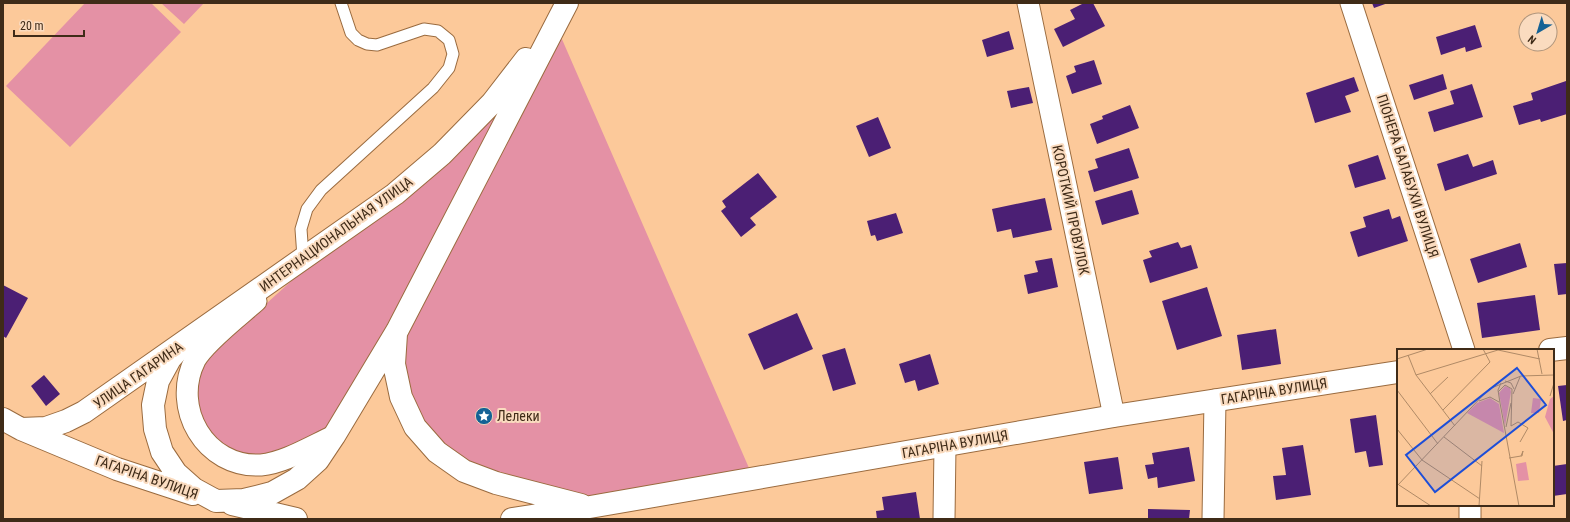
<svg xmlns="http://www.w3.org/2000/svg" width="1570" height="522" viewBox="0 0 1570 522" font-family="'Roboto Condensed',sans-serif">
	<rect width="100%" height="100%" fill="#fcc99a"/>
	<path fill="#e491a5" d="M85,3H151L181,32L70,147L6,86Z
		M161,3H204L184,24Z
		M561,37L749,468L592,497L500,472L470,462L444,445L424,421L410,393L404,362L407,331Z
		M509,99L389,325L327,429L274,453L260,455L246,454L232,450L219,442L209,432L197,406L198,377L204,364L213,352L309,265Z"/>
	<path fill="#4b1f74" d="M1084,3H1093L1105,26L1063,47L1054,29L1075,19L1070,10Z
		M1372,3H1388L1374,8Z
		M1475,25L1482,47L1466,52L1465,47L1441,55L1436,37Z
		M1009,31L1014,49L987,57L982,40Z
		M1094,60L1102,84L1072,94L1066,76L1076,72L1074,66Z
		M1443,74L1447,89L1414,100L1409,85Z
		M1354,77L1359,91L1345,96L1351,112L1315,123L1306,93Z
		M1566,81L1567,114L1541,122L1540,119L1519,125L1513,106L1533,100L1531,93Z
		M1472,84L1483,117L1434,132L1428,112L1454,104L1450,91Z
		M1029,87L1033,103L1011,108L1007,91Z
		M1130,105L1139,128L1097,144L1090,124L1103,119L1102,116Z
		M878,117L891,148L869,157L856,126Z
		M1129,148L1139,178L1094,192L1088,171L1098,168L1095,159Z
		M1468,154L1473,167L1493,160L1497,174L1445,191L1437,164Z
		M1378,155L1386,179L1355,188L1348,165Z
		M758,173L777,197L750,218L756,225L741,237L721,211L726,207L722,201Z
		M1132,190L1139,214L1102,225L1095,201Z
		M1045,198L1052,230L1013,238L1011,229L997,232L992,209Z
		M1389,209L1392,219L1400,216L1408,241L1358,257L1350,232L1366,227L1363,217Z
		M896,213L903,233L877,241L875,235L871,236L867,221Z
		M1178,242L1181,248L1191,245L1198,268L1150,283L1143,260L1152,257L1149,251Z
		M1520,243L1527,267L1478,283L1470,259Z
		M1052,258L1058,287L1028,294L1024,275L1038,272L1035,261Z
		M1567,263V294L1558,295L1554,264Z
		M3,285L28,298L6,338L3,336Z
		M1207,287L1222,336L1177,350L1162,301Z
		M1535,295L1540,330L1482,338L1477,303Z
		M797,313L813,349L764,370L748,334Z
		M1276,329L1281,364L1242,370L1237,335Z
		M845,348L856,384L833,391L822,355Z
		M930,354L939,384L918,391L915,380L905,383L899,364Z
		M44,375L60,394L46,406L31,386Z
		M1567,385V420L1563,421L1558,386Z
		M1376,415L1383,465L1369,467L1366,451L1355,453L1350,419Z
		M1303,445L1311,495L1276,500L1273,476L1286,475L1282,448Z
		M1189,447L1195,481L1158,488L1157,477L1148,479L1145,465L1154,464L1152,453Z
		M1118,457L1123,489L1089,494L1084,462Z
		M1567,464V494L1553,496V466Z
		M916,492L920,519H877L876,511L884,510L882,497Z
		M1148,509L1190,510L1189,519H1148Z"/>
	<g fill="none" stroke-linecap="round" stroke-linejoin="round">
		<defs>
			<path id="lane" d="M303,257L301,229L307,209L321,190L433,88L449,68L453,54L449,40L438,31L424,29L377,45L367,44L358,40L351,33L341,3"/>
			<path id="street" d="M1028,3L1114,416
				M1351,3L1464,350
				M256,301C239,316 205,342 195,360C171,408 205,468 261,465C284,463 312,446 334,436
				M1470,505V519
				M944,519L945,446
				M1213,519L1215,400"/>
			<path id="secondary" d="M396,334L394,364L401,397L415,427L437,452L464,471L496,483L581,505
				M186,341L170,359L158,381L153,405L155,429L162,452L176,473L194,489L216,501L244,500L272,493L297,479L318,460L334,436L397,331L567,3
				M1550,350L1567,348
				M3,419L21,429L117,469L193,494
				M21,429L46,428L66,421L84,412L395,194L442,154L492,103L526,59
				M232,504L296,519
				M512,519L590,507L1114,416L1398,372"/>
		</defs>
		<use href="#lane" stroke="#9a6b3f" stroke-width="13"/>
		<use href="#street" stroke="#9a6b3f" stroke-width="23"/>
		<use href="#secondary" stroke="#9a6b3f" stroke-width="24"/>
		<use href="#lane" stroke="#fff" stroke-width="11"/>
		<use href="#street" stroke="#fff" stroke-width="21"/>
		<use href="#secondary" stroke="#fff" stroke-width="22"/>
	</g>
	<defs>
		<symbol id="sight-disc" viewBox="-11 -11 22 22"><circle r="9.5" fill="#156295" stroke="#fadbbf"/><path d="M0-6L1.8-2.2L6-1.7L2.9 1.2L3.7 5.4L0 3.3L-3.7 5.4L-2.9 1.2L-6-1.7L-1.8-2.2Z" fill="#fff"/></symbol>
	</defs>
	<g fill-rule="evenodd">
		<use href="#sight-disc" x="474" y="406" width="20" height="20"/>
	</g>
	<g text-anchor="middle" stroke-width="4" stroke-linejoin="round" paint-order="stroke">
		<g font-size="14" fill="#3f2b18" stroke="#fadbbf">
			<text transform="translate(1408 176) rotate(72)" y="5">ПІОНЕРА БАЛАБУХИ ВУЛИЦЯ</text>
			<text transform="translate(1071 210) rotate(78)" y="5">КОРОТКИЙ ПРОВУЛОК</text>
			<text transform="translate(336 234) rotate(-36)" y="5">ИНТЕРНАЦИОНАЛЬНАЯ УЛИЦА</text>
			<text transform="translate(138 375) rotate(-35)" y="5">УЛИЦА ГАГАРИНА</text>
			<text transform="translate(1274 391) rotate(-9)" y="5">ГАГАРІНА ВУЛИЦЯ</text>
			<text transform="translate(955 444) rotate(-10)" y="5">ГАГАРІНА ВУЛИЦЯ</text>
			<text transform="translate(147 477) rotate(19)" y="5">ГАГАРІНА ВУЛИЦЯ</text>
		</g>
		<g font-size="14" fill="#3f2b18" stroke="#fadbbf" text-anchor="start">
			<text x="497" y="421">Лелеки</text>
		</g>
	</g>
	<g transform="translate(1397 349)">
		<rect width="157" height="157" fill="#fcc99a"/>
		<path d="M108,37L113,39L114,43L108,77L102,44ZM157,47V85L148,68L153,50ZM93,49L102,55L107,84L70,64L80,54ZM136,49L144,50L142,64H134ZM129,113L132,131L121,132L119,115Z" fill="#e491a5"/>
		<path fill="none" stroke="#b08a66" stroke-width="1" d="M140,0L145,25M11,6L19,26L58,77M0,10L31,0M19,26L101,1L143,10M108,32L114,34L117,40M104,34L101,41L103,54L122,157M0,41L41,95M101,43L108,36L115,40L114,77L121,73L131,79L123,93M33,45L51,28M116,45L123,28M153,47L157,34M82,52L93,48L102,53M46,61L93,13L86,0M109,78L114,54M0,80L25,111L83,150M47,88L85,117M112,109L124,107H125L126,102L124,107M2,136L34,157M0,137L92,40L124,27L157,26M82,157L85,112"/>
		<path fill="#1d4ed8" fill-opacity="0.15" stroke="#1d4ed8" stroke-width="2" d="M120,19L149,56L38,143L9,106Z"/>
		<rect width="157" height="157" fill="none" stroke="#3f2b18" stroke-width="2"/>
	</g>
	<rect width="1570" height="522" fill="none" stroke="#3f2b18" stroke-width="8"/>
	<g transform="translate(1538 32) rotate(218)"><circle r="19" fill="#fadbbf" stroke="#af957c"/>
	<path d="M0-3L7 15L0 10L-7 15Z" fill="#156295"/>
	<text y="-6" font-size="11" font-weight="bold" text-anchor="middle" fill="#3f2b18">N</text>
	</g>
	<path d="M14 30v6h70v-6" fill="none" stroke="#3f2b18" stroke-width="2"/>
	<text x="20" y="30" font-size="12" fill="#3f2b18" stroke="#fadbbf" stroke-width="3" paint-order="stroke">20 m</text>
</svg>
